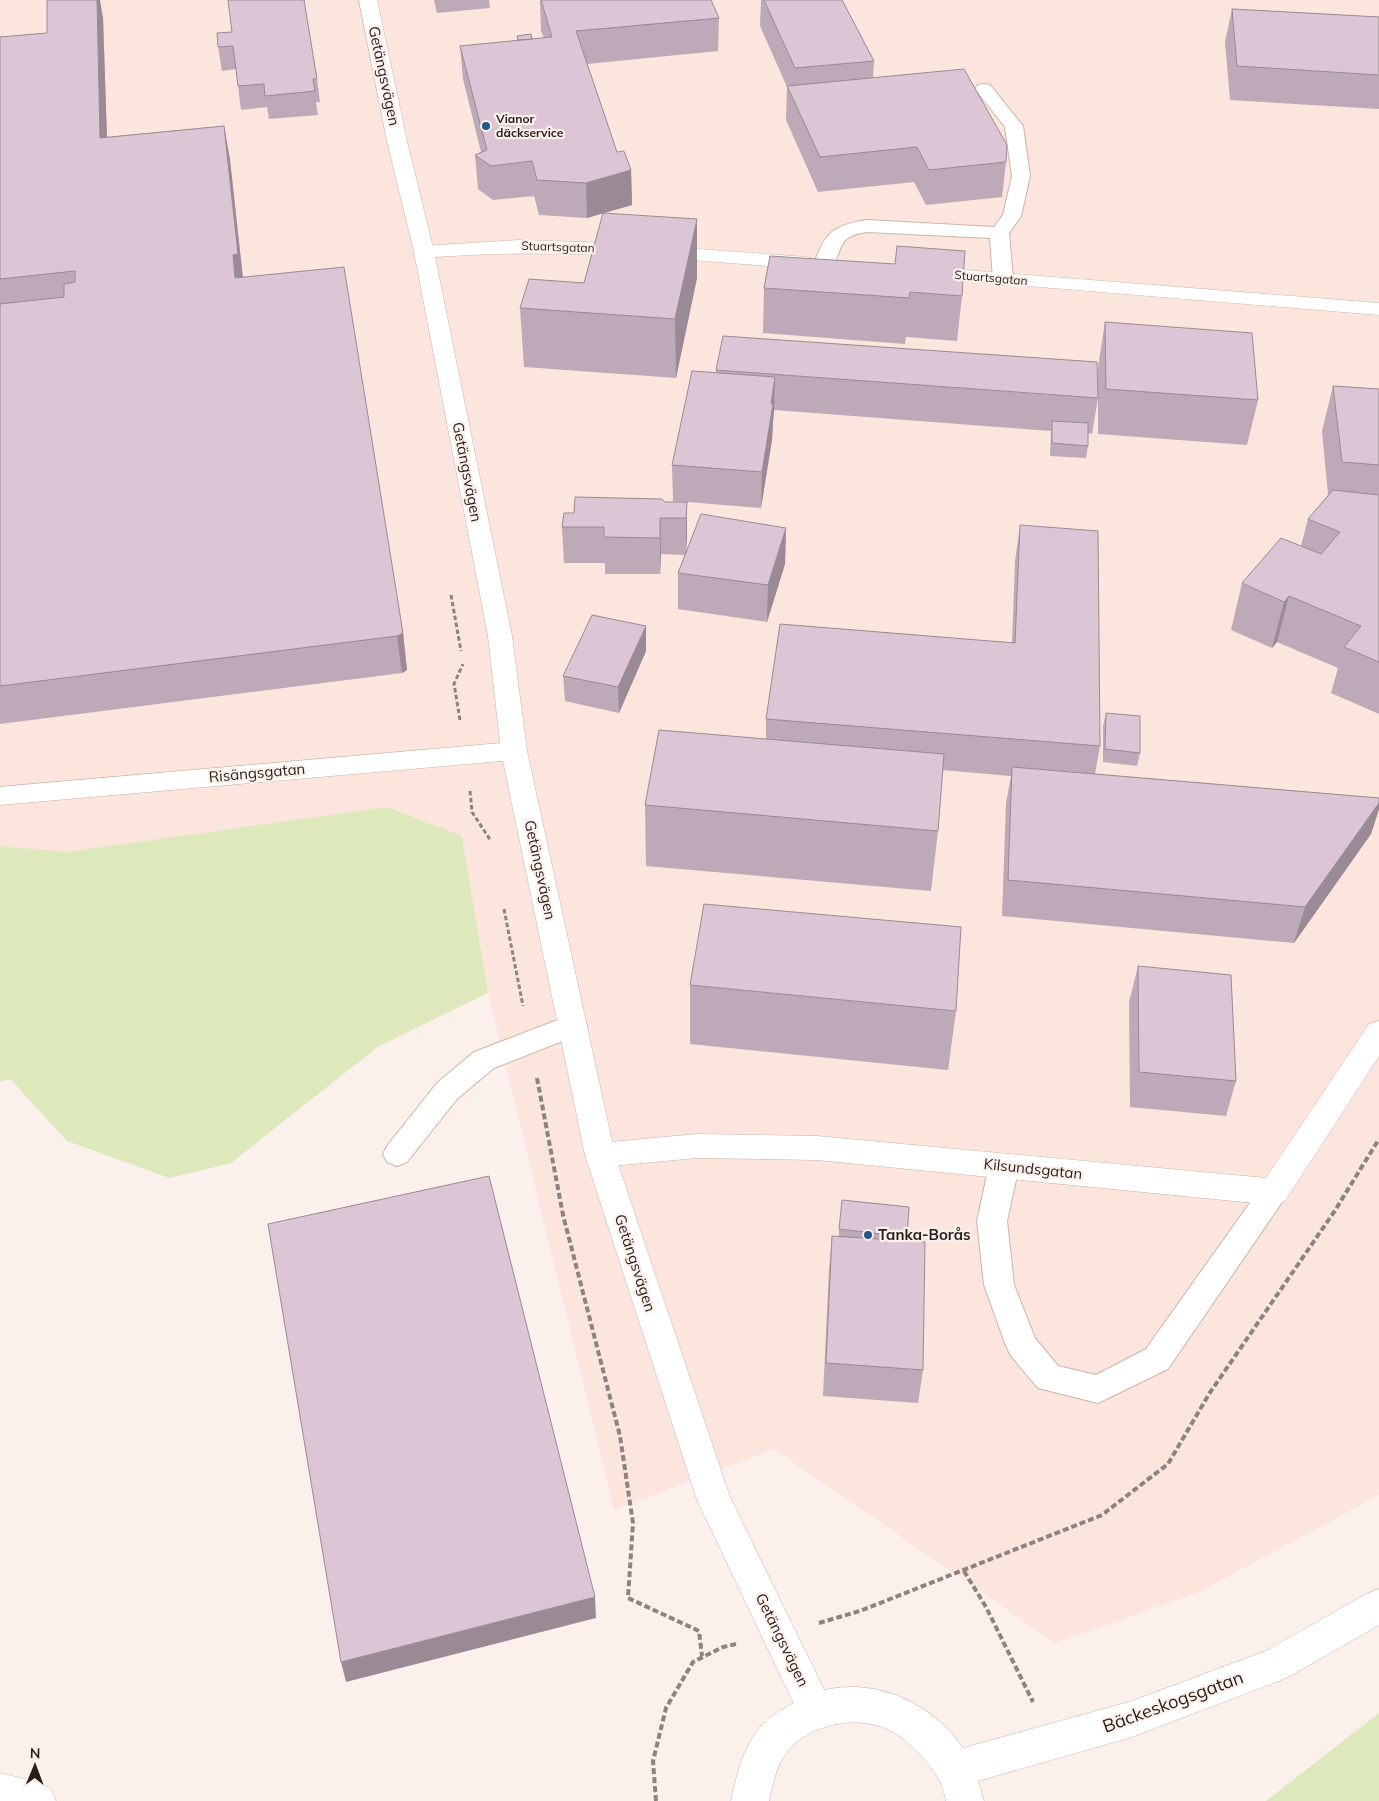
<svg xmlns="http://www.w3.org/2000/svg" width="1379" height="1801" viewBox="0 0 1379 1801" font-family="Mulish,sans-serif">
	<rect width="100%" height="100%" fill="#fbf0ec"/>
	<path fill="#fbe5dd" d="M0,0H1379V1495L1199,1592L1055,1643L774,1449L614,1510L488,993L462,836L67,852L0,846Z"/>
	<path fill="#dde8bc" d="M387,807L462,836L488,993L379,1046L231,1163L169,1178L67,1141L10,1079L0,1082V846L67,852Z
		M1379,1713V1801H1266Z"/>
	<g fill="none" stroke-linecap="round" stroke-linejoin="round">
		<defs>
			<path id="service" d="M984,84L990,85L1023,126L1030,176L1021,216L1009,233L1013,279L1010,283L1003,285L996,283L993,279L990,238L867,232C836,237 845,247 831,268L824,270L817,268L814,264C825,232 834,225 867,220L994,227L1003,215L1012,176L1005,127L975,89L978,85Z
				M573,1014L583,1017L587,1025L583,1033L494,1068L457,1099L407,1162L397,1166L387,1162L383,1154L387,1146L437,1083L474,1052Z
				M1004,1154L1014,1158L1019,1166L1007,1221L1014,1285L1035,1338L1058,1366L1096,1375L1146,1349L1264,1183L1274,1180L1284,1183L1289,1192L1168,1369L1098,1403L1038,1388L1011,1356L1006,1346L984,1285L977,1221L989,1166L994,1158Z"/>
			<path id="minor" d="M519,240L615,243L807,257L814,259L817,263L814,267L807,269C679,259 552,247 424,258L417,256L414,252L417,248L424,246Z
				M927,267L1379,303V315L920,277L917,273L920,269Z
				M514,742L523,745L527,751L523,757L514,760L0,805V787Z
				M1379,1021V1056L1285,1201L1274,1205L817,1160L697,1158L600,1167L589,1164L585,1155L589,1146L600,1143L697,1134L817,1136L1266,1178L1369,1024Z"/>
			<path id="tertiary" d="M359,0H377L407,141L434,252L512,636L527,751L615,1155L730,1497L834,1710L829,1723L816,1728L803,1723L697,1500L585,1155L501,751L488,636L414,252L387,141Z"/>
			<path id="secondary" d="M1379,1589V1625L1292,1675L1279,1681L1132,1737L978,1781L984,1801H946C943,1783 935,1771 923,1758C912,1746 902,1736 887,1729C855,1715 810,1724 788,1751C776,1766 773,1783 769,1801H731C737,1774 743,1745 763,1724C776,1711 792,1703 809,1697C816,1694 823,1690 830,1689C881,1679 935,1706 963,1748L1132,1701L1268,1650L1366,1594Z
				M0,1773L37,1782L50,1788L56,1801H0Z"/>
		</defs>
		<use href="#service" stroke="#ceb4a9" stroke-width="2"/>
		<use href="#minor" stroke="#ceb4a9" stroke-width="1"/>
		<use href="#tertiary" stroke="#ceb4a9" stroke-width="1"/>
		<use href="#secondary" stroke="#ceb4a9" stroke-width="1"/>
		<path stroke="#8d837f" stroke-width="3" stroke-dasharray="4.5 2.5" stroke-linecap="butt" d="M451,595L461,651
			M460,720L454,684L463,664
			M470,791L472,812L491,841
			M504,909L523,1006"/>
		<path stroke="#8d837f" stroke-width="4" stroke-dasharray="6 3" stroke-linecap="butt" d="M537,1078L563,1215L620,1436L633,1523L628,1598L699,1631L702,1656
			M964,1571L986,1607L1033,1702
			M819,1623L860,1611L1102,1515L1168,1464L1209,1394L1334,1212L1379,1139
			M656,1801L653,1761L666,1708L693,1662L723,1647L736,1644"/>
		<use href="#service" fill="#fff" fill-rule="evenodd"/>
		<use href="#minor" fill="#fff" fill-rule="evenodd"/>
		<use href="#tertiary" fill="#fff" fill-rule="evenodd"/>
		<use href="#secondary" fill="#fff" fill-rule="evenodd"/>
	</g>
	<path fill="#bda9b7" d="M434,0H489L490,8L437,13Z
		M540,0L719,18L718,51L587,64L617,152L631,170L632,205L603,213L697,278L676,378L524,367L520,308L584,283L603,213L587,218L539,215L534,196L493,200L478,189L475,155L481,152L463,79L460,46L517,41V36L532,39L544,38L541,31Z
		M761,0H842L874,61L873,78L1006,162L1002,197L926,205L914,182L818,192L786,120L787,87L760,26Z
		M1232,9L1379,17V109L1230,100L1225,42Z
		M103,18L107,137L224,126L230,160L243,277L403,633L407,670L402,673L0,724V37L47,33Z
		M232,32L317,79L320,102H316L318,115L269,119L267,107L241,110L236,69L222,71L218,47Z
		M895,264L962,296L957,341L906,337L905,344L763,333L764,288Z
		M1105,322L1258,400L1247,445L1098,434V367Z
		M716,370L1098,398L1092,434L1088,433V446L1086,458L1050,456L1051,431L774,410L773,421L772,440L761,508L687,502L686,551L786,528L785,564L767,622L678,609V573L685,555L661,554L660,574H605V563H564L562,527L574,513L665,502H685L673,501L672,465L716,372Z
		M1333,386L1379,389V714L1331,693L1338,668L1277,642L1272,648L1231,630L1242,583L1301,546L1308,519L1328,495L1322,431Z
		M1020,525L1100,746L1095,774L1379,798V809L1371,834L1294,943L1002,916L1006,803L1011,776L942,770L938,831L931,891L646,866L645,805L766,739V719L1012,642L1015,561Z
		M646,626V651L619,713L565,701L563,676Z
		M1106,713L1140,753L1137,766L1103,762V726Z
		M1138,966L1236,1081L1226,1116L1130,1107L1129,1002Z
		M690,985L956,1011L948,1070L690,1044Z
		M839,1229L907,1237V1241L923,1370L918,1403L823,1396L829,1269L832,1236H839Z"/>
	<path fill="#9a8a95" d="M97,0H100L103,18L108,172L100,138Z
		M224,126L230,160L244,289L235,278Z
		M631,170L632,205L587,218L586,183Z
		M697,219V278L676,378L675,319Z
		M775,377L774,412L773,421L772,440L761,508L762,472L771,404Z
		M687,502V538L686,555V518Z
		M660,518L661,554L660,574Z
		M786,528L785,564L767,622L768,585Z
		M1289,596L1277,642L1272,648L1284,602Z
		M646,626V651L619,713L618,687Z
		M403,633L407,670L402,673L397,636Z
		M1379,803V809L1371,834L1294,943L1305,907Z
		M595,1597L596,1618L346,1682L341,1662Z"/>
	<path fill="#dcc5d5" stroke="#9a8a95" d="M47,0H97L100,138L224,126L238,254L233,255L235,278L344,267L403,633L397,636L0,686V304L64,297V284L75,282V271L0,279V37L47,33Z
		M228,0H304L317,79H313L315,91L265,96L264,84L238,86L233,46L218,47L217,33L232,32Z
		M541,0H711L719,18L576,31L617,152L624,151L631,170L586,183L537,180L532,161L491,166L475,155L487,150L460,46L552,37Z
		M764,0H842L874,61L795,68Z
		M1232,9L1379,17V75L1237,66Z
		M531,34L532,39L518,40L517,36Z
		M964,69L1007,145L1006,162L929,170L917,147L820,157L787,86Z
		M603,213L697,219L675,319L520,308L529,279L584,283Z
		M897,246L965,251L962,296L910,292L909,298L764,288L770,256L895,264Z
		M1105,322L1252,333L1258,400L1106,389Z
		M723,336L1097,362L1098,398L716,370Z
		M692,371L775,377L771,404H773L762,472L672,465Z
		M1333,386L1379,389V465L1342,462Z
		M1052,421L1088,423V446L1052,443Z
		M1333,490L1379,495V662L1344,647L1361,626L1289,596L1284,602L1242,583L1281,538L1321,554L1340,532L1308,519Z
		M575,497L662,499L665,502H687L686,518H660V538L604,537V527H562L564,513H574Z
		M701,514L786,528L768,585L678,573Z
		M1020,525L1098,531L1100,746L766,719L780,624L1015,643Z
		M592,615L646,626L618,687L563,676Z
		M1106,713L1140,716V753L1105,749Z
		M659,730L944,754L938,831L645,805Z
		M1012,767L1379,798V803L1305,907L1008,880Z
		M704,904L961,927L956,1011L690,985Z
		M1138,966L1231,975L1236,1081L1139,1072Z
		M489,1176L595,1597L341,1662L268,1224Z
		M842,1200L909,1207L907,1237L839,1229Z
		M832,1236L925,1242L923,1370L826,1363Z"/>
	<g fill="#215991" stroke="#fbf0ec" stroke-width="2">
		<circle cx="486" cy="126" r="5"/>
		<circle cx="868" cy="1235" r="5"/>
	</g>
	<g text-anchor="middle" stroke-width="4.5" stroke-linejoin="round" paint-order="stroke">
		<g font-size="12" font-weight="bold" fill="#281e1a" stroke="#fbf0ec" text-anchor="start">
			<text x="496" y="123">Vianor<tspan x="496" dy="14">däckservice</tspan></text>
		</g>
		<g font-size="12" fill="#281e1a" stroke="#fbf0ec">
			<text transform="translate(558 247) rotate(2)" y="4">Stuartsgatan</text>
			<text transform="translate(991 278) rotate(5)" y="4">Stuartsgatan</text>
		</g>
		<g font-size="15" fill="#281e1a" stroke="#fbf0ec">
			<text transform="translate(384 76) rotate(78)" y="5">Getängsvägen</text>
			<text transform="translate(467 472) rotate(79)" y="5">Getängsvägen</text>
			<text transform="translate(257 773) rotate(-5)" y="5">Risängsgatan</text>
			<text transform="translate(540 870) rotate(78)" y="5">Getängsvägen</text>
			<text transform="translate(1033 1169) rotate(6)" y="5">Kilsundsgatan</text>
			<text transform="translate(635 1263) rotate(72)" y="5">Getängsvägen</text>
			<text transform="translate(782 1640) rotate(64)" y="5">Getängsvägen</text>
		</g>
		<g font-size="15" font-weight="bold" fill="#281e1a" stroke="#fbf0ec" text-anchor="start">
			<text x="878" y="1240">Tanka-Borås</text>
		</g>
		<g font-size="18" fill="#281e1a" stroke="#fbf0ec">
			<text transform="translate(1173 1702) rotate(-20)" y="6">Bäckeskogsgatan</text>
		</g>
	</g>
	<g transform="translate(35 1766) rotate(1)" stroke="#fbf0ec" stroke-width="4" paint-order="stroke">
	<path d="M0-4L9 19L0 12L-9 19Z" fill="#281e1a"/>
	<text y="-8" font-size="14" font-weight="bold" text-anchor="middle" fill="#281e1a">N</text>
	</g>
</svg>
